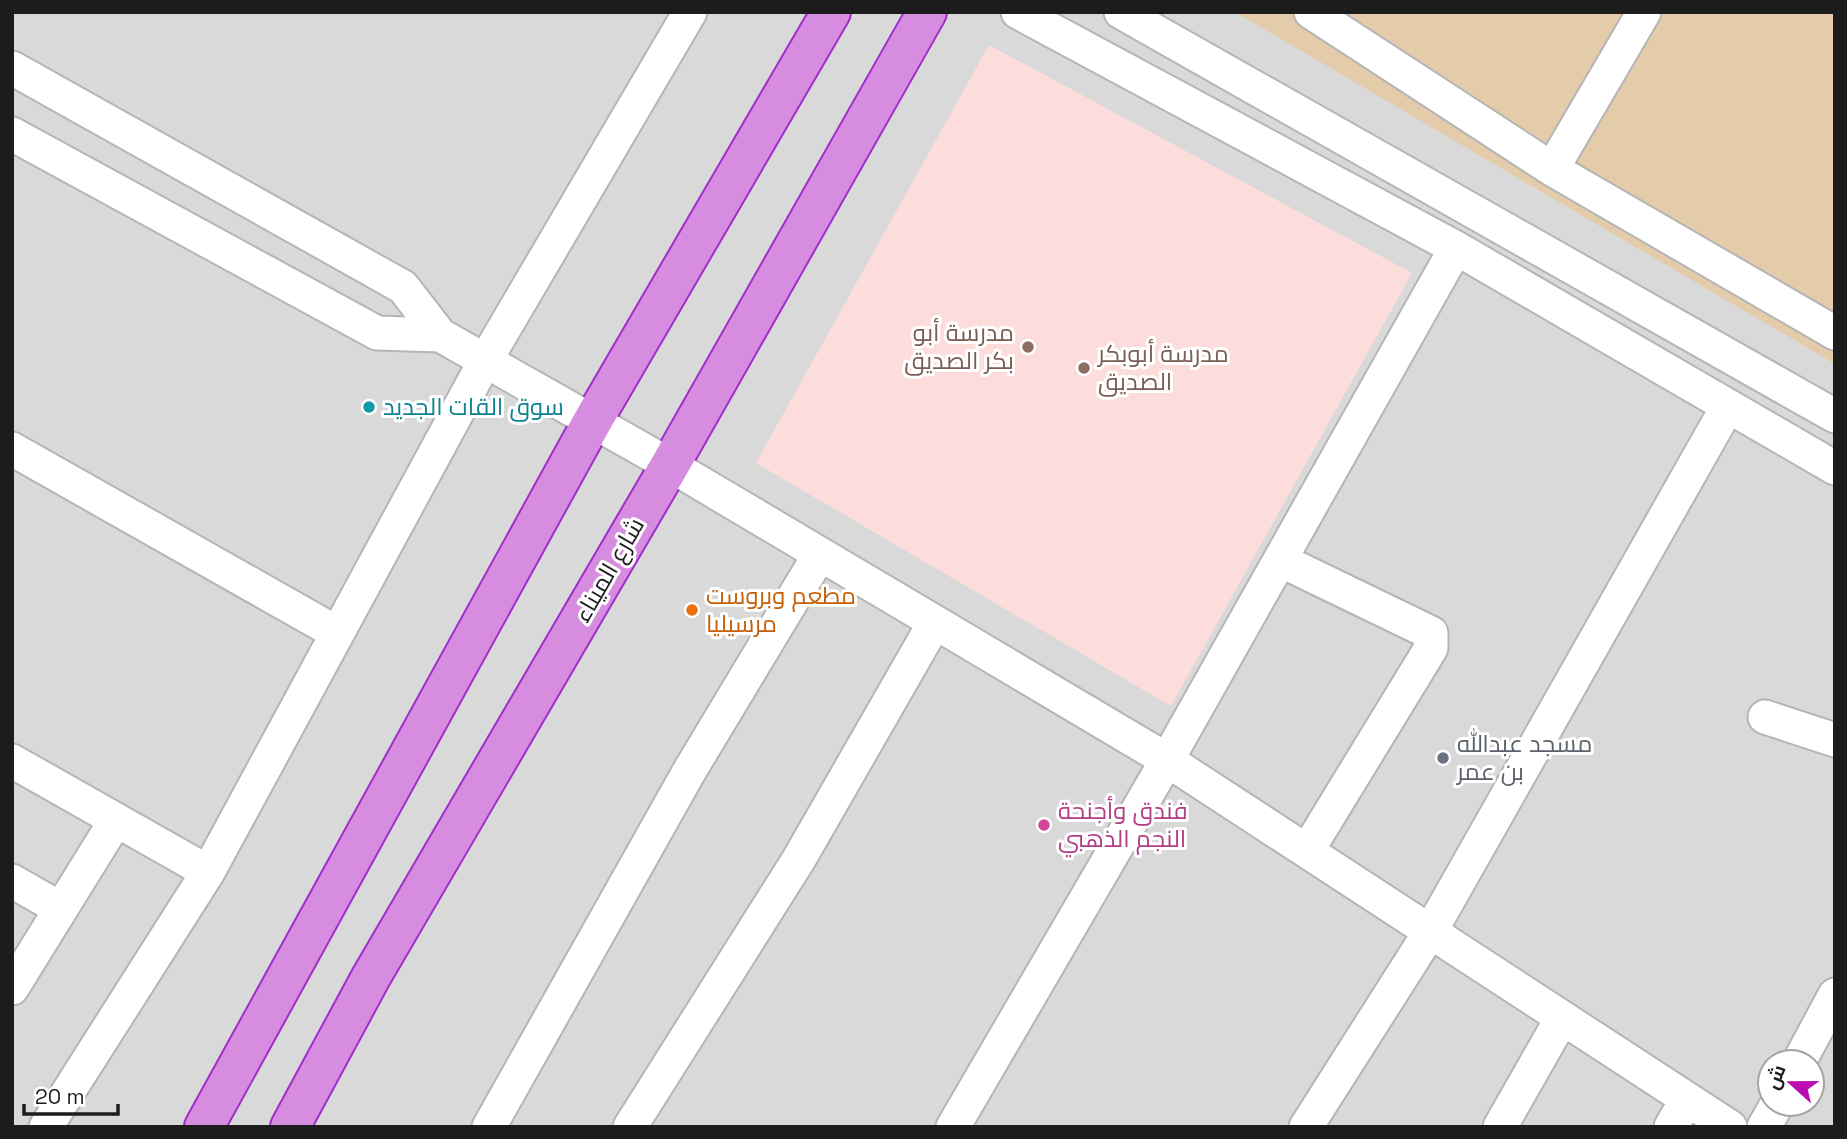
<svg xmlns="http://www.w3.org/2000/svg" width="1847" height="1139" viewBox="0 0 1847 1139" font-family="'Space Grotesk',Cairo,sans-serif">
	<rect width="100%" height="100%" fill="#ede2e5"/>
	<path fill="#dad9da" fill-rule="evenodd" d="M12,12H1835V1127H12ZM1770,1062H1812V1104H1770Z"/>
	<path fill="#fddddb" d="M989,45L1412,273L1171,706L756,463Z"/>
	<path fill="#e4cbaa" d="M1235,12H1835V364Z"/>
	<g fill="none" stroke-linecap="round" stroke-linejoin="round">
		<defs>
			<path id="minor" d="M1018,12L1456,248L1835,468
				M1121,12L1835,416
				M1311,12L1552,169L1835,333
				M12,68L403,287L440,335L670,465L1167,760L1730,1127
				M12,134L377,333L440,335
				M1552,169L1644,12
				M12,449L337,633
				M1280,560L1431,633V648L1307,851
				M1765,717L1835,740
				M12,761L208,872
				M12,881L61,909
				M12,988L116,820
				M1799,1062L1835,995
				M46,1127L208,872L485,361L690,12
				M489,1127L690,770L820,554
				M630,1127L799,859L935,622
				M953,1127L1167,760L1456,248
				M1306,1127L1430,932L1728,406
				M1500,1127L1562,1018
				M1671,1127L1687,1099
				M1764,1127L1777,1104"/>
			<path id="highway" d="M204,1127L592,422L831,12
				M290,1127L371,977L670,465L927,12"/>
		</defs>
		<use href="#minor" stroke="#b5b5b5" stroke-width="37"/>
		<use href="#highway" stroke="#a02ecb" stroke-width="42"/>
		<use href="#minor" stroke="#fff" stroke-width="33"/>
		<use href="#highway" stroke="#d68de0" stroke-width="38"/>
	</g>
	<g fill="#8d6e63" stroke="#fff" stroke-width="2.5">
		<circle cx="1028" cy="347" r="7"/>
		<circle cx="1084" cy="368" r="7"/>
	</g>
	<circle fill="#0f9aa8" stroke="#fff" stroke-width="2.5" cx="369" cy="407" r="7"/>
	<circle fill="#e8710a" stroke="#fff" stroke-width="2.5" cx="692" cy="610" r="7"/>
	<circle fill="#6b7280" stroke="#fff" stroke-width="2.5" cx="1443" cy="758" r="7"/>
	<circle fill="#d1479c" stroke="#fff" stroke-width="2.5" cx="1044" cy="825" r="7"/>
	<g text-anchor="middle" stroke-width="6" stroke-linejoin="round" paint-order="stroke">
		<g font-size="24" fill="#785e54" stroke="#fff" text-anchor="end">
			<text x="1014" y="341">مدرسة أبو<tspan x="1014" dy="28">بكر الصديق</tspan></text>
			<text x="1098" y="362" text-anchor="start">مدرسة أبوبكر<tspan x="1098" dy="28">الصديق</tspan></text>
		</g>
		<g font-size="24" fill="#0d838f" stroke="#fff" text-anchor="start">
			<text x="383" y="415">سوق القات الجديد</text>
		</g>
		<g font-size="24" fill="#1c1c1c" stroke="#fff">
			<text transform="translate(609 570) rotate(-60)" y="8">شارع الميناء</text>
		</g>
		<g font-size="24" fill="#c56008" stroke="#fff" text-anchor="start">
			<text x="706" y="604">مطعم وبروست<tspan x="706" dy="28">مرسيليا</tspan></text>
		</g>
		<g font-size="24" fill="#5b616d" stroke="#fff" text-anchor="start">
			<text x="1457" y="752">مسجد عبدالله<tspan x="1457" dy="28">بن عمر</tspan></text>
		</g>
		<g font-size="24" fill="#b23c85" stroke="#fff" text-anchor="start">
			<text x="1058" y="819">فندق وأجنحة<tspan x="1058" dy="28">النجم الذهبي</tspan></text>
		</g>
	</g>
	<rect width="1847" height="1139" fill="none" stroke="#1c1c1c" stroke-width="28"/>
	<g transform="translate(1791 1083) rotate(291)"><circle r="33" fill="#ffffff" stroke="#a4a4a4" stroke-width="2"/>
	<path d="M0-5L12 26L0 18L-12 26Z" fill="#bb0cb0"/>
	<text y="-10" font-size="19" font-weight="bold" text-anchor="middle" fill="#1c1c1c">ش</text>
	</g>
	<path d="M24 1104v10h94v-10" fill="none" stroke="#1c1c1c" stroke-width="3.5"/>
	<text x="35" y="1104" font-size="21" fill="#1c1c1c" stroke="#ffffff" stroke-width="5" paint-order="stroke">20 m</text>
</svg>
